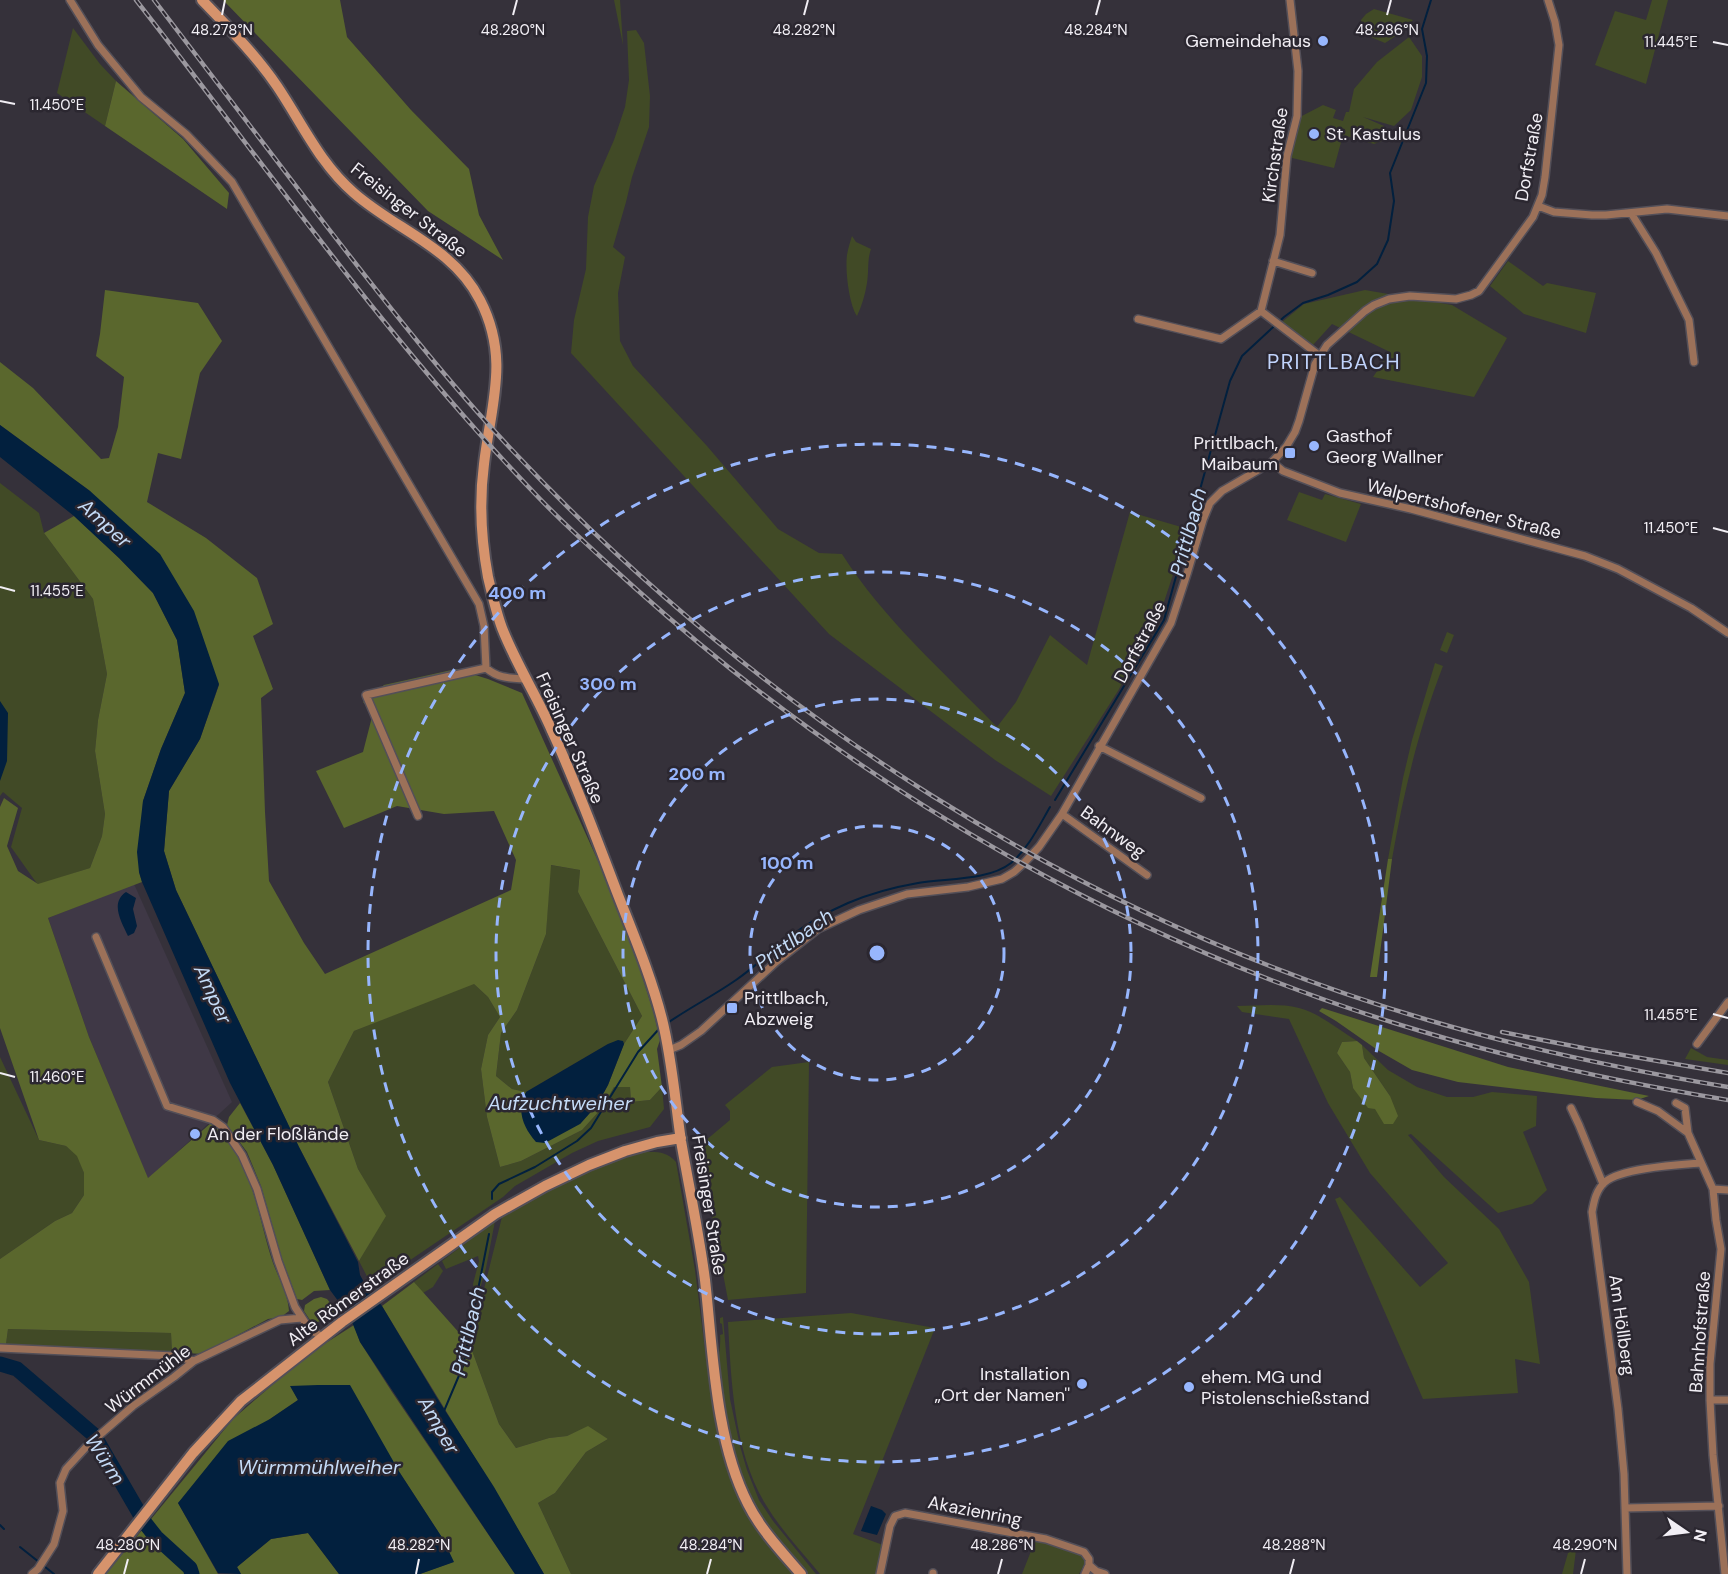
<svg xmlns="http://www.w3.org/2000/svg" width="1728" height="1574" viewBox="0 0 1728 1574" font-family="'DM Sans',sans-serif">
	<rect width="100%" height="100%" fill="#35313a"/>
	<path fill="#3f3846" d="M134,884L232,1102L148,1179L89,1037L48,918Z"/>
	<path fill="#414a26" d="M614,0H620L623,45Z
		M1652,0H1668L1646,84L1595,65L1615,11L1646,20Z
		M1374,9L1413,20C1405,30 1396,36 1385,43L1373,38L1362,30L1361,20L1366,14Z
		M73,28L100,64L116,81L105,126L57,93Z
		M636,30L644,43L650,96L649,127L632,177L626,202L613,247L625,257L618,293L620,341L633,366L707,446L778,529L819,553L842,554C884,620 943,671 997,727L1016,702L1050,635L1087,665L1130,512L1188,529L1163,605L1118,691L1051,796L995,760L829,634L571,353L574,320L586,269L588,217L594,186L614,140L625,107L629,80L627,31Z
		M1409,37L1422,56V77L1411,110L1394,126L1363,117L1384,126L1386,132L1384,140L1374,144L1343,135L1334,168L1288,157L1298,118L1323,105L1336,110L1333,118L1343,121L1346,112H1349L1354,89L1377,62Z
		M852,236L856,242L871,249C867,260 869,272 867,283C865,295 862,305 857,316C849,304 845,270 847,255C848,249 850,242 852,236Z
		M1508,261L1543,286L1547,283L1596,293L1586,333L1524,314L1490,286Z
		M1365,290L1452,305L1507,338L1474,397L1373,377L1390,352L1332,324L1313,345L1282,322L1304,304Z
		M0,483L39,513L44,533L93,599L107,674L98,720L95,751L105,814L102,836L90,868L38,885L11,847L22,808L3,792L0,796Z
		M1299,492L1322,500L1325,494L1361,504L1346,542L1287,520Z
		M1447,632L1454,635L1447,653L1440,650Z
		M1435,663L1443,666C1418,731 1404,791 1392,859H1388L1403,778L1412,740Z
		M550,865L580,870L578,892L642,1016L624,1044L622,1041L608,1044L526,1092L512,1089L496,1076L501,1033L517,1010L546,934Z
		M473,983L488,997L500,1017L488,1035L481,1069L487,1117L500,1167L521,1161L582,1130L602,1108L614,1087H630L631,1102L650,1100L662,1087L664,1109L650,1127L598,1141L572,1153L515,1186L503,1197L372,1286L359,1261L385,1216L358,1169L328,1082L354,1031Z
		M1237,1006C1257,1006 1279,1003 1299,1008C1319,1013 1339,1030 1357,1041L1342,1042L1337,1053L1350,1072L1353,1088L1390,1096L1364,1058L1362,1045L1388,1070L1417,1087L1447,1097H1473L1492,1092L1537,1096L1536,1126L1523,1132L1547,1190L1532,1204L1498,1213L1411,1134L1408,1135L1444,1177L1499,1229L1529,1282L1540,1364L1515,1359L1518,1393L1423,1399L1335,1199L1340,1197L1420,1287L1448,1263L1370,1173L1328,1103L1289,1019L1242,1012Z
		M1691,1048L1707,1057L1728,1060V1065L1685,1059Z
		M0,1057L39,1140L66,1146L78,1156L84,1173V1195L72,1213L55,1221L0,1259Z
		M809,1062L806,1293L728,1300L699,1146L730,1120V1111L725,1105L772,1067Z
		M641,1152C655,1152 666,1150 676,1162L695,1270L705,1350L719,1431L726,1463L749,1517L794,1574H571L538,1503L555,1493L586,1452L608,1439L588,1427L567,1436L549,1438L516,1448L499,1424L470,1345L502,1217L548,1190L606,1164Z
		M495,1221L486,1268L476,1303L473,1284L479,1261L478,1256L446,1269L442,1261Z
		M438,1264L443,1271L433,1287L423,1293L414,1282Z
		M851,1313L935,1328L853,1534L883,1545L877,1574H820C802,1552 781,1530 766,1505C734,1453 731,1381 728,1322Z
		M723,1317L730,1399L740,1446L747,1470L759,1500L773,1521L816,1574H807C787,1551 766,1528 752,1501C733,1466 727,1424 722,1385C721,1376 719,1367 719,1358C719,1350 721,1343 720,1335L723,1334L722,1324L720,1323V1318Z
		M8,1329L171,1333L172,1352L6,1344Z
		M1035,1541L1054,1545L1083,1556L1085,1563L1079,1574H1022Z
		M1576,1550L1573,1574H1562L1568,1553Z"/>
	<path fill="#5a672d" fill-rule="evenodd" d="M223,0H340L347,37L411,110L469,169L479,215L503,260L428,211Z
		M116,81L183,139L229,193L227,209L105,126Z
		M105,290L198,303L222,341L200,373L181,459L158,453L147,502L206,538L257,578L273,624L253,636L273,689L261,698L265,812L269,881L304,943L325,974L511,890L516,860L494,811L444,814L397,806L344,828L316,771L363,752L373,713L363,702L384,685L456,669L488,679L522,693L613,894L633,947L654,1014L660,1040L657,1049L662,1087L650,1100L631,1102L630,1087H614L602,1108L582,1130L521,1161L500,1167L487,1117L481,1069L488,1035L500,1017L488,997L474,984L354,1031L328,1082L358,1169L386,1216L359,1261L299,1147L176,890L164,851L169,791L200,739L219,685L90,491L0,425V362L33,388L101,459L109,458L118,427L124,377L96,356L100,334ZM551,865L580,870L578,892L642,1016L624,1044L608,1085L597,1105L580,1124L521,1102L526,1092L512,1089L496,1076L501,1033L517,1010L546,934Z
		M74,516L119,558L153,593L177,640L185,693L161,749L143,801L139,872L142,882L48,918L89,1037L148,1178L211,1123C253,1156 257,1216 273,1263C279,1279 288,1294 289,1311L281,1317L268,1319L202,1354L172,1352L171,1333L8,1329L6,1344L0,1345V1259L55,1221L72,1213L84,1195V1173L77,1156L66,1146L39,1140L0,1028V807L4,798L18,808L7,846L18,871L38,884L90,868L102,836L105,814L95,751L98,720L107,674L93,599L44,533Z
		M1388,859H1392L1377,977H1370Z
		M1322,1008L1508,1067L1649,1096L1637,1100L1596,1098L1458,1082L1412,1070L1379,1051L1336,1021L1319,1011Z
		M1357,1041L1362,1045L1364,1058L1390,1096L1398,1116L1393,1124H1384L1375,1109L1368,1108L1353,1088L1350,1072L1337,1053L1342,1042Z
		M240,1103L273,1165L330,1290L314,1291L302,1300L297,1299L282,1259L261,1186L247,1152L227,1125L229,1117Z
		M414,1282L470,1345L499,1424L516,1448L549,1438L567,1436L588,1426L608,1439L586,1452L555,1493L538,1503L571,1574H544C492,1484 436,1396 382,1306Z
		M321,1297L327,1299L336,1310C329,1319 323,1321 312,1323L304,1311L305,1305L314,1299Z
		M354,1325L360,1342L392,1392L515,1574H420L453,1562L443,1539L400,1473L291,1387L298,1400L270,1419L178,1503L218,1574H106L233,1419L307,1355Z
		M308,1533L339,1574H241L237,1567L271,1539Z"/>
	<path fill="#02203e" d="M0,425L90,491L160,554L194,611L219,684L200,739L169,791L164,851L176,890L299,1147L358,1262L360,1275L366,1286L382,1306L437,1398L494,1487L544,1574H515L360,1342L350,1317L330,1290L273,1165L230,1083L142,882L139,872L137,852L143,801L161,749L185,693L177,640L153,593L119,558L74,516L0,457Z
		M0,701L8,713L7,761L0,781Z
		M126,892L136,898L133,909L137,926L134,933L128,936C121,921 110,903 126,892Z
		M618,1040L623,1041L624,1044L608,1085L597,1105L580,1124L545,1143L536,1142C523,1127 516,1110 526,1092L608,1044Z
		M318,1385H350L400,1473L443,1539L454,1562L420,1574H339L308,1533L271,1539L237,1567L241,1574L218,1573L178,1503L228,1441L270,1419L298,1400L290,1386Z
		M871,1506L882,1510L886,1514L877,1535L861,1531Z"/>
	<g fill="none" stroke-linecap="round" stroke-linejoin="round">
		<path stroke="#02203e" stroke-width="2" d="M1055,800L1164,620L1230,381L1242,356L1284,317L1303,303L1328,295L1357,282L1377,264L1388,240L1394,201L1390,173L1426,83L1427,56L1422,29L1431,0
			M666,1024C689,1008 713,996 736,980C755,967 771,951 789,937C807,924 827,912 848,903C869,894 895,887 918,883C946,878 988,881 1011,863C1028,849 1039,826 1050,807
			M492,1199V1192L499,1184L535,1167L577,1141L591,1128L638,1052L659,1029
			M444,1411L463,1366L489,1234
			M0,1525L4,1529
			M20,1547L54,1574"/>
		<path stroke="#02203e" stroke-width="15" d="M0,1364L17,1369L94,1435L145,1523L156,1537L190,1568L192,1574"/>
		<defs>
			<path id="street" d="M70,0L98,45L141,97L186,134L232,182L479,604L484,626L486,668
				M1290,0L1298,71L1297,116L1287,156L1280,235L1261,311L1320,356
				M1538,206L1554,212L1592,215H1606L1667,209L1728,216
				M1631,213L1656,253L1689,320L1694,362
				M1273,261L1312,273
				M1138,319L1221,339L1261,311
				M1272,462L1283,471L1340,493L1411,509L1585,556L1618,569L1691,608L1728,633
				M1099,746L1201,798
				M1062,814L1147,875
				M418,816L366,695L486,668C499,679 510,678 526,679
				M96,937L167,1106L213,1120L223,1127L242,1155L257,1189L278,1261L295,1307L310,1330L323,1337
				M1697,1044L1728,1002
				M669,1050L681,1045L701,1031L776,962L818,929L859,910L907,894L968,887L1002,879L1014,872L1024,863L1039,847L1062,814L1171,623L1187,574L1203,520L1210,503L1222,491L1272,462L1286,447L1295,432L1299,421L1315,364L1327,345L1365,311L1374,305L1389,299L1410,296L1456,299L1471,295L1479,291L1533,217L1542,195L1545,177L1559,45L1555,22L1548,0
				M1637,1102L1658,1111L1688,1133L1713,1189L1716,1220L1721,1249L1710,1364V1400L1713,1455L1725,1574
				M1676,1103L1685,1108L1688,1133
				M1571,1108L1579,1125L1603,1184
				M1713,1189L1728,1190
				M0,1348L174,1356L194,1361
				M1710,1400H1728
				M1625,1508L1719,1506
				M1089,1565L1096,1571L1105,1574
				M32,1574L38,1569L54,1544L63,1511L60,1483L66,1469L88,1445L133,1406L174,1377L194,1361L280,1320L302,1318
				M880,1574L890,1526L895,1516L905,1513L1046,1539L1084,1552L1089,1559V1565L1085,1574
				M933,1574V1573
				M1627,1574L1624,1474L1618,1409L1592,1212C1594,1201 1596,1190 1605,1182C1622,1168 1677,1165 1701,1163"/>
			<path id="secondary" d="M202,0C228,27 256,55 277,86C302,123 320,164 354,193C396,230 453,247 480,300C510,358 491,404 484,464C479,502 481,539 488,577C492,594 496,612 502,628C516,664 537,696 552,731C577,785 597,840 618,895C634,936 651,976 662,1019C672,1059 675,1100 681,1141C689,1187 699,1233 705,1280C713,1351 715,1440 748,1504C761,1530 782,1552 801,1574
				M98,1574L193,1453L241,1401L342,1322L495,1214L545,1186L589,1165L625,1151L657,1142L681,1138"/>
		</defs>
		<use href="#street" stroke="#534f58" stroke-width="10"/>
		<use href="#secondary" stroke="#534f58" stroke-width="14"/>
		<use href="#street" stroke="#9c7159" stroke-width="7"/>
		<use href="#secondary" stroke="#d6936c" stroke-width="10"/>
		<defs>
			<path id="rail" d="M136,0C268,169 391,345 540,499C570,530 603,559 635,588C861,791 1132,946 1424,1032C1524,1062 1625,1083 1728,1100
				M154,0C212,76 270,152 328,228C387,304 446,380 512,450C761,715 1078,917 1428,1020C1526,1049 1627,1070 1728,1087
				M1502,1032L1588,1049L1728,1073"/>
		</defs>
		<use href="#rail" stroke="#9b989f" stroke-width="4.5"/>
		<use href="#rail" stroke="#2b2730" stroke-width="2" stroke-dasharray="7" stroke-linecap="butt"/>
	</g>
	<path fill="none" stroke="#f1eef4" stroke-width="2" d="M222,15L225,0M513,15L517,0M804,15L808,0M1096,15L1100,0M1387,15L1391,0M1713,42L1728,45M0,101L15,104M1713,528L1728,532M0,587L15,591M1713,1014L1728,1018M0,1073L15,1077M124,1574L128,1559M416,1574L419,1559M707,1574L711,1559M998,1574L1002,1559M1290,1574L1294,1559M1581,1574L1585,1559"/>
	<g fill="none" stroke="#97b6fd" stroke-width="3" stroke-dasharray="10 8">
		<circle cx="877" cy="953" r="127"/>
		<circle cx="877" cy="953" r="254"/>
		<circle cx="877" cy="953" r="381"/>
		<circle cx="877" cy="953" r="509"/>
	</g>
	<g fill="#97b6fd" stroke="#2b2730" stroke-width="2">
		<circle cx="1323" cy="41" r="6"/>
		<circle cx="1314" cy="134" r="6"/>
		<circle cx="1314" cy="446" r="6"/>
		<rect x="1284" y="447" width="12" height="12" rx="3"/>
		<rect x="726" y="1002" width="12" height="12" rx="3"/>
		<circle cx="195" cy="1134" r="6"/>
		<circle cx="1082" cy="1384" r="6"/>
		<circle cx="1189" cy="1387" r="6"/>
	</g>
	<g text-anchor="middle" stroke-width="5" stroke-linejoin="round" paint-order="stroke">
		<g font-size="18" fill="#f1eef4" stroke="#2b2730" text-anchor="start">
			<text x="1311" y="47" text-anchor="end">Gemeindehaus</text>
			<text x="1326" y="140">St. Kastulus</text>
			<text x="1326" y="442">Gasthof<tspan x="1326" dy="21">Georg Wallner</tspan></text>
			<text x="1278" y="449" text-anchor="end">Prittlbach,<tspan x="1278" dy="21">Maibaum</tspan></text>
			<text x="744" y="1004">Prittlbach,<tspan x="744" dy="21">Abzweig</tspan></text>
			<text x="207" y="1140">An der Floßlände</text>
			<text x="1070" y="1380" text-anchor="end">Installation<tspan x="1070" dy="21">„Ort der Namen''</tspan></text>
			<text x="1201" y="1383">ehem. MG und<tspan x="1201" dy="21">Pistolenschießstand</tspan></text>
		</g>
		<g font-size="18" fill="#f1eef4" stroke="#2b2730">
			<text transform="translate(1275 155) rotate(-82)" y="6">Kirchstraße</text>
			<text transform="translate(1529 157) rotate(-80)" y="6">Dorfstraße</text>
			<text transform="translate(409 210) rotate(38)" y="6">Freisinger Straße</text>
			<text transform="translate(1464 509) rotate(14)" y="6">Walpertshofener Straße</text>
			<text transform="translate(1140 642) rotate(-62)" y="6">Dorfstraße</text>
			<text transform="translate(570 738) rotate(66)" y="6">Freisinger Straße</text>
			<text transform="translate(1113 832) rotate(36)" y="6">Bahnweg</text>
			<text transform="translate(709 1205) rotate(81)" y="6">Freisinger Straße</text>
			<text transform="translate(348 1299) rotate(-36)" y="6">Alte Römerstraße</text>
			<text transform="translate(1622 1325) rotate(82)" y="6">Am Höllberg</text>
			<text transform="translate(1700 1332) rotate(-86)" y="6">Bahnhofstraße</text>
			<text transform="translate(148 1379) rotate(-37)" y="6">Würmmühle</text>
			<text transform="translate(975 1511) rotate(11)" y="6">Akazienring</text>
		</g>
		<g font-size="20" font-style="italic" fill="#c4dbf7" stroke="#2b2730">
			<text transform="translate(105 523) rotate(42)" y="7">Amper</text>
			<text transform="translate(1188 532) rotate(-75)" y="7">Prittlbach</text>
			<text transform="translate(794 939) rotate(-35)" y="7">Prittlbach</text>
			<text transform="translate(213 994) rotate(65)" y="7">Amper</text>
			<text x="560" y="1110">Aufzuchtweiher</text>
			<text transform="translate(468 1331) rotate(-77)" y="7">Prittlbach</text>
			<text transform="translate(439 1425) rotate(60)" y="7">Amper</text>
			<text transform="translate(105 1459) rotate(57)" y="7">Würm</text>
			<text x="319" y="1474">Würmmühlweiher</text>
		</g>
		<g font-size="21" letter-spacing="1.5" fill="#c1d4fc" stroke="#2b2730">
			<text x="1334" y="369">PRITTLBACH</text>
		</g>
	</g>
	<g font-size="15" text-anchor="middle" fill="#f1eef4" stroke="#2b2730" stroke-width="5" stroke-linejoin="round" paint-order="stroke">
		<text x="222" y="35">48.278°N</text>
		<text x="513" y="35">48.280°N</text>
		<text x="804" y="35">48.282°N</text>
		<text x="1096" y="35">48.284°N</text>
		<text x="1387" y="35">48.286°N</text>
		<text x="1671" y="47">11.445°E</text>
		<text x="57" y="110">11.450°E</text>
		<text x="1671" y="533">11.450°E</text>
		<text x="57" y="596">11.455°E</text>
		<text x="1671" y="1020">11.455°E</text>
		<text x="57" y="1082">11.460°E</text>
		<text x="128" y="1550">48.280°N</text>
		<text x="419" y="1550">48.282°N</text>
		<text x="711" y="1550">48.284°N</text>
		<text x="1002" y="1550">48.286°N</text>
		<text x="1294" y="1550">48.288°N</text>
		<text x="1585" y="1550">48.290°N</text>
	</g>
	<circle cx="877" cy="953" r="9" fill="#97b6fd" stroke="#2b2730" stroke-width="3"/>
	<g font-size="18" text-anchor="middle" font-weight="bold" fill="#97b6fd" stroke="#2b2730" stroke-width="5" stroke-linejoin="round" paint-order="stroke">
		<text x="517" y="599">400 m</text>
		<text x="608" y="690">300 m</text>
		<text x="697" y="780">200 m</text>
		<text x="787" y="869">100 m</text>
	</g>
	<g transform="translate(1686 1532) rotate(104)" stroke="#2b2730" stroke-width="4.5" paint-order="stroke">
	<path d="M0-4.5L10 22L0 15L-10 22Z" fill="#f1eef4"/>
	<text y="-9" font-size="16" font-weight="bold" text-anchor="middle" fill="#f1eef4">N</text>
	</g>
</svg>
